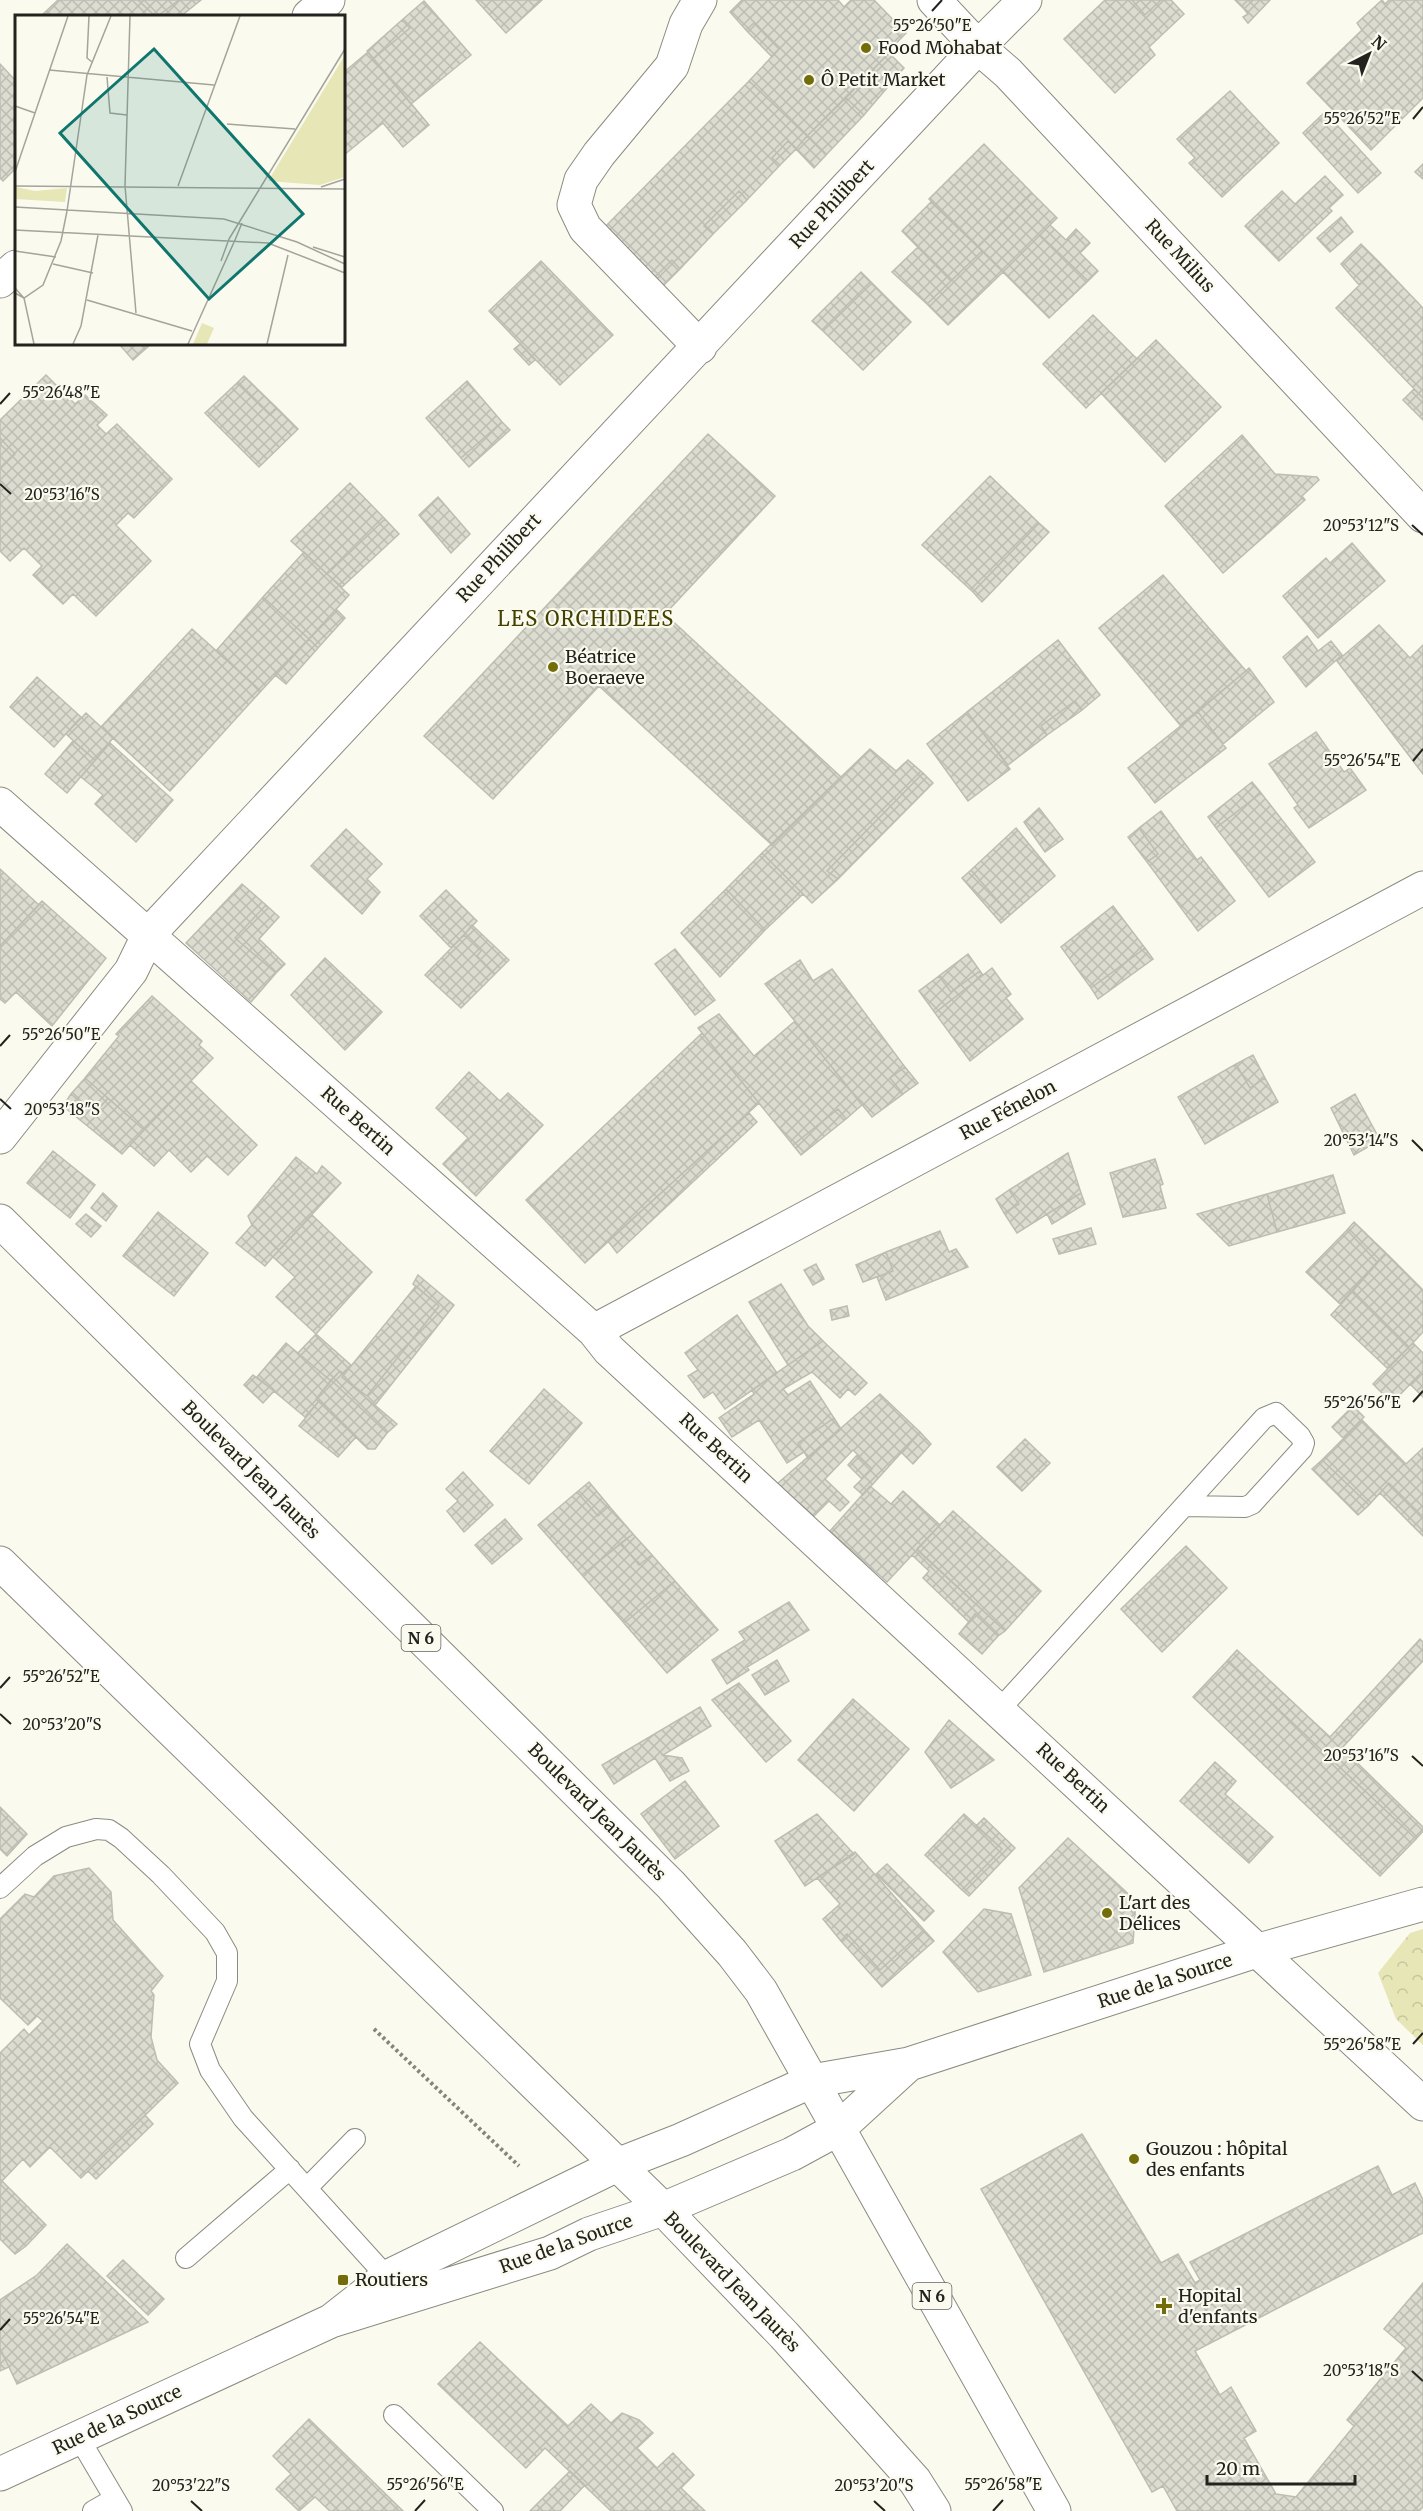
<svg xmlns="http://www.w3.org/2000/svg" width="1423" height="2511" viewBox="0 0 1423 2511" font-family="Merriweather,serif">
	<defs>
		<pattern id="park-crowns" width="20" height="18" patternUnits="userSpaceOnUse" patternTransform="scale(1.5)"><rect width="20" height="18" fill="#e7e6b7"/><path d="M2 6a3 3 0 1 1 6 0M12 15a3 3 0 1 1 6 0" fill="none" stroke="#c6c59d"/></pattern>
		<pattern id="building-cross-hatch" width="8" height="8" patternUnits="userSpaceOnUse" patternTransform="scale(1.5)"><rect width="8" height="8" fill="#dcdcd1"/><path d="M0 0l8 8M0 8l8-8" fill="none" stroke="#bcbcb3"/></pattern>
	</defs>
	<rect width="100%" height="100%" fill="#fbfaef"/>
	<path fill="url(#park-crowns)" d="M1423,1929V2045L1396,2019L1378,1973L1410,1933Z"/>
	<path fill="url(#building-cross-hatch)" stroke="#bdbdb2" stroke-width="1.5" d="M58,0H138L155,16H41Z
		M138,0H179L158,16H155Z
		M179,0H201L181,16H158Z
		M476,0H542L506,33Z
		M742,0H838L844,7L851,0H874L906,33L888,52L889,53L807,136L749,81L779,49L754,23L746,30L730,12Z
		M1105,0H1132L1145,15L1161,0H1171L1184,14L1149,47L1155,55L1115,93L1064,39Z
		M1132,0H1161L1145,15Z
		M1235,0H1253L1244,9Z
		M1253,0H1270L1248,23L1243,17L1248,14L1244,9Z
		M1382,0L1385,4L1389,0H1423V98L1371,150L1307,83L1362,30L1357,23Z
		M424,1L471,55L411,104L373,59L410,28L402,20Z
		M402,20L410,28L373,59L367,51Z
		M754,23L779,49L772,57L746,30Z
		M368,52L429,125L403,147L383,123L344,155V72Z
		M889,53L904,68L864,115L846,98Z
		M0,64L16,81V168L3,181L0,178Z
		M749,81L807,136L796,149L788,141L772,158L780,165L747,200L739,191L704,226L713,234L680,269L672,260L653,279L602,230Z
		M1230,91L1279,143L1222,197L1189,163L1195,158L1177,139Z
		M846,98L864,115L826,155L807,136Z
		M1325,112L1381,173L1358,193L1303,133Z
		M807,136L826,155L814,168L796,149Z
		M788,141L796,149L780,165L772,158Z
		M984,144L1032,193L978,247L929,199Z
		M1423,164V179L1415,172Z
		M1325,176L1343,195L1329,208L1332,211L1279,261L1245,226L1282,191L1295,204Z
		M739,191L747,200L713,234L704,226Z
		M1032,193L1057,218L1003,272L978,247Z
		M931,202L982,251L951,281L902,231Z
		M1341,217L1353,232L1330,252L1317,238Z
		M1050,225L1066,240L1076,229L1090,243L1080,253L1098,271L1088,281L1040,235Z
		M1040,235L1088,281L1049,318L1003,272Z
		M1361,244L1381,264L1359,285L1341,264Z
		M918,247L951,281L927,304L892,272Z
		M982,251L1003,272L948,325L927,304Z
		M672,260L680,269L662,287L653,279Z
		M541,261L613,335L560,385L489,311Z
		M1381,264L1423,308V398L1336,308Z
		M861,272L872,283L823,331L812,321Z
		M872,283L911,322L863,370L823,331Z
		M1093,315L1137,359L1086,408L1043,364Z
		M1156,340L1221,407L1165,462L1101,393Z
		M119,344H151L133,360Z
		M520,344L535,360L529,365L514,349Z
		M46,375L75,404L85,395L107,415L97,425L106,434L117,424L172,479L134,518L128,513L116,525L151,561L96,616L73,594L63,604L33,575L42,566L24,548L10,561L0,551V469L15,454L0,438V420Z
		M244,376L277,408L270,415L237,383Z
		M467,381L502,422L461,458L426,418Z
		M237,383L270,415L277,408L298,429L259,467L205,413Z
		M1414,389L1423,398V420L1403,400Z
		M502,422L510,430L469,467L461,458Z
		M708,434L775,496L665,614L841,777L772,845L599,686L493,799L424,736Z
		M1242,435L1275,474L1317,477L1319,480L1302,496L1305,500L1223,573L1165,506Z
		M0,438L15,454L0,469Z
		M990,476L1039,523L973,592L922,545Z
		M350,483L385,519L327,574L291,541Z
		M438,497L470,534L451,553L419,515Z
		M385,519L399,534L342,587L327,574Z
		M1039,523L1049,532L982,602L973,592Z
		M1352,543L1385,581L1318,638L1283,596L1326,558L1330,563Z
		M304,552L349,595L309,639L263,597Z
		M1163,575L1246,671L1180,725L1099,628Z
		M263,597L309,639L261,691L216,651Z
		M336,609L345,618L318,648L309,639Z
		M1379,625L1410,658L1423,645V774L1337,661Z
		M192,629L261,691L170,791L101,727Z
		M1307,636L1318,651L1331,641L1342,655L1306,687L1283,657Z
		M309,639L318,648L286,684L275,675Z
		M1058,640L1100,695L1082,710L1075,701L1041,726L1047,735L1008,765L967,712Z
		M1249,668L1274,702L1223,744L1198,712Z
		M37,677L81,717L54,747L10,707Z
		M1075,701L1082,710L1047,735L1041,726Z
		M967,712L1010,769L968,801L927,744Z
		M1198,712L1226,748L1155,803L1128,768Z
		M86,713L113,738L95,760L66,734Z
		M1316,732L1344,772L1350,768L1366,790L1309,828L1294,808L1298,805L1269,764Z
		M73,741L95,760L67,793L45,774Z
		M110,743L173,800L136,842L95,804L103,795L81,777Z
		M870,749L896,771L908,760L923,773L827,871L838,879L812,903L762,853Z
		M923,773L933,783L838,879L827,871Z
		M1252,782L1261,793L1216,828L1208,817Z
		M1261,793L1315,862L1269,897L1216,828Z
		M1039,808L1063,839L1045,852L1024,822Z
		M1161,811L1197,860L1201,857L1235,901L1198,931L1147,862L1158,854L1139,828Z
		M1016,828L1055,876L1010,915L971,870Z
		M1139,828L1158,854L1147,862L1128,837Z
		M346,829L382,864L367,879L380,892L362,914L311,866Z
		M762,853L803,894L765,930L726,889Z
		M0,869L39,905L0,946Z
		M971,870L1010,915L1001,923L962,878Z
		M242,884L266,905L235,938L276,973L251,1002L186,943Z
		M726,889L765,930L720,977L681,933Z
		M446,890L477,921L451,948L420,916Z
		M42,901L106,958L52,1026L16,992L5,1003L0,999V946Z
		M266,905L279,917L259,939L285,964L276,973L235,938Z
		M1113,906L1145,948L1091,988L1061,947Z
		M472,925L509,960L495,974L477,956L481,951L464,935Z
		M464,935L481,951L477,956L495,974L461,1008L425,975Z
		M1145,948L1153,959L1098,999L1091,988Z
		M675,949L715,1000L695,1015L655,964Z
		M968,954L980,971L951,992L939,976Z
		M325,958L382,1012L345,1050L291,995Z
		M800,960L813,981L832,969L905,1067L890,1078L903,1094L872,1117L765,984Z
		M992,968L1011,994L1006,998L1023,1019L970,1061L935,1013Z
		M980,971L983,975L935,1013L919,991L939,976L951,992Z
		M152,996L202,1041L199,1045L213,1058L144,1130L85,1078L119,1036L116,1034Z
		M719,1014L754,1056L795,1021L862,1105L846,1119L838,1109L793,1145L698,1028Z
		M702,1033L759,1103L585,1263L526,1200Z
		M1253,1055L1265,1078L1250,1088L1236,1064Z
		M1236,1064L1250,1088L1265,1078L1278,1102L1205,1144L1178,1097Z
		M905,1067L918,1083L903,1094L890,1078Z
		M469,1072L500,1101L508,1093L543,1125L476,1196L443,1164L468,1138L436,1108Z
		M85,1078L108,1098L94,1114L71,1094Z
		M191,1081L257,1145L228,1175L207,1156L191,1172L169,1150L154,1166L130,1145Z
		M71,1094L94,1114L108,1098L144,1130L122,1154L63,1106Z
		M1355,1094L1380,1140L1354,1155L1331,1108Z
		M838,1109L846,1119L801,1155L793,1145Z
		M749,1113L757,1122L617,1253L608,1241Z
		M53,1151L95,1185L70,1218L27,1183Z
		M1068,1153L1081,1193L1017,1233L1004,1213L1019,1204L1009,1190Z
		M296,1157L317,1174L322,1166L341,1183L279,1250L252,1225L248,1216Z
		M1155,1159L1163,1184L1160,1186L1166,1208L1123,1217L1110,1173Z
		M1333,1175L1345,1213L1277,1232L1267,1194Z
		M1009,1190L1019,1204L1004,1213L996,1199Z
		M103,1193L117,1206L106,1221L91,1208Z
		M1081,1193L1085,1204L1052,1224L1047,1214Z
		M1267,1194L1277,1232L1229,1246L1197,1214Z
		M158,1212L208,1253L174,1296L123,1256Z
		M86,1214L101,1226L91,1237L76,1224Z
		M312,1215L372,1272L316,1334L276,1297L295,1277L273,1257Z
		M1354,1222L1386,1253L1377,1262L1347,1230Z
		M252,1225L279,1250L265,1266L236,1243Z
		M1091,1228L1096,1244L1059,1254L1053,1239Z
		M1347,1230L1377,1262L1340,1304L1306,1272Z
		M940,1231L949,1252L956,1249L968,1267L886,1300L877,1277L893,1271L886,1252Z
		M886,1252L893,1271L863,1282L856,1265Z
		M1386,1253L1423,1290V1332L1409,1347L1353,1291Z
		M816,1264L824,1279L813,1285L804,1270Z
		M418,1275L454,1305L376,1404L367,1396L439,1306L413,1284Z
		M781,1284L808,1326L823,1341L788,1365L749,1302Z
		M416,1286L439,1306L367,1396L342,1377Z
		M1353,1291L1409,1347L1387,1368L1331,1315Z
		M847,1306L849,1316L832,1320L830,1310Z
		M737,1315L777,1373L725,1409L713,1392L704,1398L688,1376L698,1370L685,1353Z
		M316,1334L351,1365L344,1374L340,1371L331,1381L298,1353Z
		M823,1341L867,1383L855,1395L848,1389L840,1398L812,1372L783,1389L788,1395L810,1381L834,1418L798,1443L804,1452L787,1463L759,1420L732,1437L719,1418L754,1394L752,1390L762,1383Z
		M286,1343L331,1381L316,1399L319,1401L305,1417L257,1377Z
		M1413,1343L1423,1353V1371L1392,1403L1373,1384Z
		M340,1371L344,1374L342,1377L397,1424L387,1433L331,1380Z
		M1423,1371V1397L1410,1384Z
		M253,1375L274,1391L263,1403L244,1385Z
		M331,1380L387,1433L375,1449H368L316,1399Z
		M544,1389L582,1423L529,1484L490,1451Z
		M880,1394L920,1432L863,1495L854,1487L872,1469L853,1450L825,1479L849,1502L840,1511L829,1501L814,1516L777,1484Z
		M319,1401L356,1437L338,1457L299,1426Z
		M1353,1406L1364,1417L1343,1438L1332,1427Z
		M834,1418L841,1429L808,1458L798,1443Z
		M1362,1420L1406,1464L1423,1448V1517L1389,1483L1369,1505L1322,1460Z
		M920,1432L931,1444L913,1464L902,1453Z
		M1025,1439L1050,1463L1022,1491L997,1467Z
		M857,1455L872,1469L862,1479L848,1465Z
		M1322,1460L1369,1505L1358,1515L1312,1469Z
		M463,1472L493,1505L464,1532L447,1511L458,1501L446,1489Z
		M589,1482L609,1506L598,1516L577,1492Z
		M1389,1483L1423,1517V1536L1380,1493Z
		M870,1486L891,1504L903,1491L940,1525L887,1582L830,1531Z
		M577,1492L598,1516L609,1506L633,1534L582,1575L538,1525Z
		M953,1511L1041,1591L1005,1631L917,1549Z
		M505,1519L522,1539L492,1564L475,1545Z
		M633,1534L652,1555L639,1565L621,1543Z
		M621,1543L639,1565L652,1555L675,1581L624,1623L582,1575Z
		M1186,1546L1227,1588L1162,1652L1121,1609Z
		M917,1550L1005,1631L998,1636L975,1614L969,1622L923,1578L929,1571L912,1555Z
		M675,1581L718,1630L667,1673L624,1623Z
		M789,1602L809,1630L747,1667L749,1670L727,1684L712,1660L745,1640L739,1632Z
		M975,1614L998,1636L982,1654L959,1634Z
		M1420,1639L1423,1642V1661L1342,1748L1423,1827V1831L1416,1839L1227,1661L1237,1650L1330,1737Z
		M777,1660L789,1681L765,1695L752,1675Z
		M1227,1661L1416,1839L1380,1876L1193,1697Z
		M739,1683L791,1741L766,1762L712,1700Z
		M853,1699L909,1749L854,1811L798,1760Z
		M700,1707L711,1726L663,1755L682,1758L689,1771L670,1781L655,1758L614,1784L602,1765Z
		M949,1720L994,1760L951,1788L925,1752Z
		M1215,1762L1236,1781L1225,1794L1273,1837L1249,1863L1180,1801Z
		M685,1781L719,1826L675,1859L641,1814Z
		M0,1807L27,1834L7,1856L0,1849Z
		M817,1814L854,1854L805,1886L775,1841Z
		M964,1814L1002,1849L962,1890L925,1855Z
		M984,1818L1015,1848L969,1896L962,1890L1002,1849L976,1826Z
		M1068,1838L1136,1901L1133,1943L1044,1972L1019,1888Z
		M855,1852L924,1930L880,1970L847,1934L841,1941L823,1919L840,1904L817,1878Z
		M887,1864L934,1911L924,1921L876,1874Z
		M89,1868L111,1892L113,1920L163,1976L151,1991L154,1995L151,2037L157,2060L178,2083L81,2178L50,2147L30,2167L23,2159L2,2181L0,2179V2053L24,2029L29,2035L43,2021L37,2016L28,2025L0,1998V1919L25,1894L34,1897L54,1876Z
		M984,1909L1011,1914L1031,1975L978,1992L943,1952Z
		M924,1930L934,1941L882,1987L841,1941L847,1934L880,1970Z
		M145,2115L153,2124L96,2179L88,2171Z
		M1082,2134L1161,2263L1178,2254L1195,2283L1200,2280L1190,2262L1378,2166L1392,2195L1415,2183L1423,2200V2233L1195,2351L1220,2395L1231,2387L1256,2431L1244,2438L1276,2494L1296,2497L1354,2426L1347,2420L1406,2348L1384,2329L1423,2283V2507L1419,2511H1177L1163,2486L1152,2492L981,2189Z
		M0,2179L46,2225L26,2246L15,2254L0,2239Z
		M67,2244L148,2322L17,2384L0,2348V2300L37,2275Z
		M123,2260L164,2299L148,2315L107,2276Z
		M480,2342L568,2426L591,2404L611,2423L622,2413L639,2420L653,2433L637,2448L657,2468L673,2453L694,2475L681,2488L705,2511H611L545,2448L526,2468L438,2384Z
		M0,2349L9,2367L0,2371Z
		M309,2419L403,2511H330L315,2497L299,2511L276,2489L291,2474L273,2456Z
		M570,2471L585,2485L560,2511H530Z"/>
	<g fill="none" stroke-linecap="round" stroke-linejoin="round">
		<defs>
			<path id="lane" d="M999,1710L1264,1418L1276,1413L1300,1436L1304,1443L1302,1449L1252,1504L1245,1507L1184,1506
				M0,1888L35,1856L66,1837L96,1829L109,1830L121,1838L161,1875L215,1932L227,1953V1981L200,2044L210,2070L243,2118L387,2277
				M307,2188L355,2139
				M186,2258L290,2169
				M394,2415L493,2511
				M79,2438L122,2511
				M93,2511L114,2499"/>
			<path id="street" d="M934,0L978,47L1008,73L1423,516
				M700,347L585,228L574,205L581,180L599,154L672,66L686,24L700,0
				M0,804L594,1331L609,1350L1423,2104
				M0,1137L131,971L149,934L978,47L1025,0
				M594,1331L1423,888"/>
			<path id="secondary" d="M309,16L328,0
				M0,281L16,267
				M331,2321L387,2277L617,2165L681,2140L812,2081L909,2064L1259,1950L1423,1904
				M0,2474L331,2321L550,2253L589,2234L663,2209L792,2154L838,2129L909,2064"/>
			<path id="primary" d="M0,1221L671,1885L732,1953L761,1991L1054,2511
				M0,1563L663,2209L784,2335L856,2415L915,2481L934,2511"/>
		</defs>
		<use href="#lane" stroke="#8b8b81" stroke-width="22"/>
		<use href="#street" stroke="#8b8b81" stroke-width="35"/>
		<use href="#secondary" stroke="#8b8b81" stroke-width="35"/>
		<use href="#primary" stroke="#8b8b81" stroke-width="35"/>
		<path stroke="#85857d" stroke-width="4" stroke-dasharray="3 3" stroke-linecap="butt" d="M374,2029L519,2166"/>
		<use href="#lane" stroke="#fff" stroke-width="20"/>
		<use href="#street" stroke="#fff" stroke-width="33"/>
		<use href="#secondary" stroke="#fff" stroke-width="33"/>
		<use href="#primary" stroke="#fff" stroke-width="33"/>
	</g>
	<path fill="none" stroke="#22221e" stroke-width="2" d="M932,11L942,0M1413,119L1423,107M0,404L10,393M0,484L11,494M1412,525L1423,535M1413,761L1423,749M0,1046L10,1035M0,1099L11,1109M1412,1140L1423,1151M1413,1402L1423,1391M0,1688L10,1677M0,1714L11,1724M1412,1756L1423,1766M1413,2044L1423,2033M0,2330L10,2319M1412,2371L1423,2381M191,2501L202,2511M874,2501L885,2511M415,2511L425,2500M993,2511L1003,2500"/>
	<g fill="#726d0a" stroke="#fbfaef" stroke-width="2">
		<circle cx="866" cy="48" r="6"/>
		<circle cx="809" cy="80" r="6"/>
		<circle cx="553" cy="667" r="6"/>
		<circle cx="1107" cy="1913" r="6"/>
		<circle cx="1134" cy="2159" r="6"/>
		<rect x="337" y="2274" width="12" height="12" rx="3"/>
		<path d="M1161 2297h6v6h6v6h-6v6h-6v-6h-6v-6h6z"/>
	</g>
	<g text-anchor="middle" stroke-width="4.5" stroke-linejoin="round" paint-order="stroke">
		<g fill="#fbfaef" stroke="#63635d" stroke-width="1.5">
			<rect x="401.5" y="1625" width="39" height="26" rx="4.5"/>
			<rect x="912.5" y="2283" width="39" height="26" rx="4.5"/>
		</g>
		<g font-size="16" font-weight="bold" fill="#22221e">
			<text x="421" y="1644">N 6</text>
			<text x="932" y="2302">N 6</text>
		</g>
		<g font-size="18" fill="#22221e" stroke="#fbfaef" text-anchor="start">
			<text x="878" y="54">Food Mohabat</text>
			<text x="821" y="86">Ô Petit Market</text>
			<text x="565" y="663">Béatrice<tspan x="565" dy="21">Boeraeve</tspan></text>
			<text x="1119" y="1909">L'art des<tspan x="1119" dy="21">Délices</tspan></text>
			<text x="1146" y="2155">Gouzou : hôpital<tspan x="1146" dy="21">des enfants</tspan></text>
			<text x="355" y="2286">Routiers</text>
			<text x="1178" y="2302">Hopital<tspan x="1178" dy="21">d'enfants</tspan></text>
		</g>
		<g font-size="18" fill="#22221e" stroke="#fbfaef">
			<text transform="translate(832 204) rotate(-47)" y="6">Rue Philibert</text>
			<text transform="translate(1180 256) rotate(47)" y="6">Rue Milius</text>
			<text transform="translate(499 558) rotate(-47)" y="6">Rue Philibert</text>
			<text transform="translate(1008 1110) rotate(-28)" y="6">Rue Fénelon</text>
			<text transform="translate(358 1121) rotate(42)" y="6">Rue Bertin</text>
			<text transform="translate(716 1448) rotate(43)" y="6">Rue Bertin</text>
			<text transform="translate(251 1470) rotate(45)" y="6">Boulevard Jean Jaurès</text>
			<text transform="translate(1073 1778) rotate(43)" y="6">Rue Bertin</text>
			<text transform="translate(597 1812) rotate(45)" y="6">Boulevard Jean Jaurès</text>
			<text transform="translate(1165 1981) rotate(-18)" y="6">Rue de la Source</text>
			<text transform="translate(566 2244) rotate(-20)" y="6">Rue de la Source</text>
			<text transform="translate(732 2282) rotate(46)" y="6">Boulevard Jean Jaurès</text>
			<text transform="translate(117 2420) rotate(-25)" y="6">Rue de la Source</text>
		</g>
		<g font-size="20" letter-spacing="1.5" fill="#444100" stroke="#fbfaef">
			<text x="586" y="626">LES ORCHIDEES</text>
		</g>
	</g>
	<g transform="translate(15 15)">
		<rect width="330" height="330" fill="#fbfaef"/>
		<path d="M1,172L20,176L52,173L50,187L0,184Z" fill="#e7e6b7"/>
		<path d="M330,40V162L305,170L253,166Z" fill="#e7e6b7"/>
		<path d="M187,308L199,313L192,329H178Z" fill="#e7e6b7"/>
		<path fill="none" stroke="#a4a49b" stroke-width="1.5" d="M74,1L72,43L77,47M115,1L110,171L121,298M34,55L199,70M92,62L95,98L112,100M0,91L20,98M212,109L280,114M0,157L53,1M0,171L330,174M163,171L225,1M306,172L330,164M0,192L209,204L282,227L330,249M52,196L72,60L96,1M0,215L253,228L330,258M214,224L330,34M220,225L227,208M298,232L330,242M0,236L41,242M206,246L214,224M38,249L78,258M0,273L9,283L19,329M0,278L9,283L28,270L46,226L52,196M72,285L177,316M58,329L66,311L83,220M173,329L220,225M252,329L273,240"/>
		<path fill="#0f766e" fill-opacity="0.15" stroke="#0f766e" stroke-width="3" d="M139,34L288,199L194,284L45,118Z"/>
		<rect width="330" height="330" fill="none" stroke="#22221e" stroke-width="3"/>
	</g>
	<g font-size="15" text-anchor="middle" fill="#22221e" stroke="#fbfaef" stroke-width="4.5" stroke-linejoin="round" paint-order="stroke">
		<text x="932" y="31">55°26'50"E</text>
		<text x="1362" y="124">55°26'52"E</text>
		<text x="61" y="398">55°26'48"E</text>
		<text x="62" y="500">20°53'16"S</text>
		<text x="1361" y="531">20°53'12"S</text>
		<text x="1362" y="766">55°26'54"E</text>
		<text x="61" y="1040">55°26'50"E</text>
		<text x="62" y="1115">20°53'18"S</text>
		<text x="1361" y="1146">20°53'14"S</text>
		<text x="1362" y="1408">55°26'56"E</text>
		<text x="61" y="1682">55°26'52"E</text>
		<text x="62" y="1730">20°53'20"S</text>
		<text x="1361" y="1761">20°53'16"S</text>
		<text x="1362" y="2050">55°26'58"E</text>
		<text x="61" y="2324">55°26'54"E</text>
		<text x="1361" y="2376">20°53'18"S</text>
		<text x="425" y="2490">55°26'56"E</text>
		<text x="1003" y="2490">55°26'58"E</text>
		<text x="191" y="2491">20°53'22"S</text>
		<text x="874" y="2491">20°53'20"S</text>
	</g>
	<g transform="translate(1369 54) rotate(42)" stroke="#fbfaef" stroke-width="4.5" paint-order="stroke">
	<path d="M0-4.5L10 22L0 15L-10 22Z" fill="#22221e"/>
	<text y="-9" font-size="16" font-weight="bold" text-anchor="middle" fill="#22221e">N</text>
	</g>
	<path d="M1207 2475v9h148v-9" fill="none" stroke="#22221e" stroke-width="3"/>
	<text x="1216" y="2475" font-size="18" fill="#22221e" stroke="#fbfaef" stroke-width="4.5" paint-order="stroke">20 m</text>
</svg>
